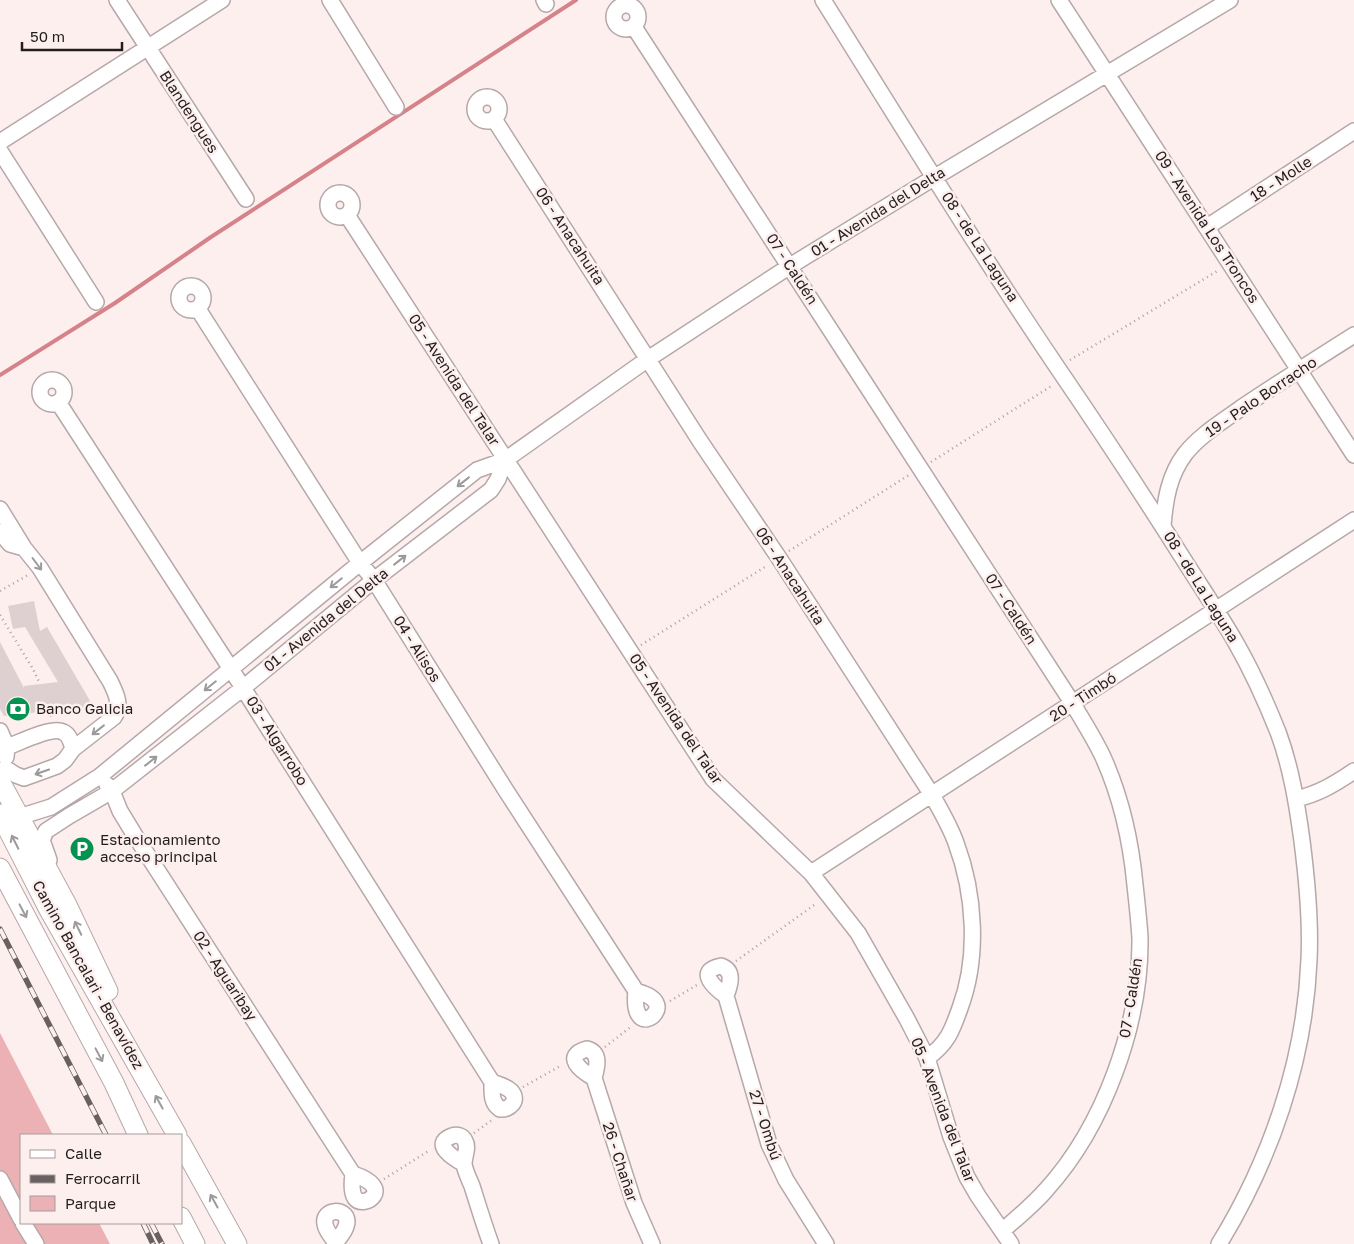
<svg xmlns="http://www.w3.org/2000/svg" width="1354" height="1244" viewBox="0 0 1354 1244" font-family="'Golos Text',sans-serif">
	<rect width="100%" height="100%" fill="#feefef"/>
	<path fill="#ecb1b5" d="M0,1033L53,1135H21V1223H99L110,1244H0Z"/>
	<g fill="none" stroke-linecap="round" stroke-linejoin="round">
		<path stroke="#d58289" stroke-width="4" d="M0,375L115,303L211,237L576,0"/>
	</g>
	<path fill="#ded0d0" d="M34,601L40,631L47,627L93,706L4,716L0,709V642L24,688V686L58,682L25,627L13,629L8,606Z"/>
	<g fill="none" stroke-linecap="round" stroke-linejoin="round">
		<defs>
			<path id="minor" d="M117,0L246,199
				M330,0L396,107
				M544,0L546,4
				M823,0C900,123 976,247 1057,367C1100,430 1143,495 1184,560C1201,587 1220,615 1236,643C1252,671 1266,702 1278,732C1291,767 1297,804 1302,841C1307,880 1311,920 1309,960C1305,1060 1271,1159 1219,1244
				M1059,0L1354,455
				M614 17a12 12 0 1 1 24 0a12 12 0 1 1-24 0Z
				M634,27C781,252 926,479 1073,704C1083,721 1094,738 1103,757C1121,797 1131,842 1135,885C1137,903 1139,921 1140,938C1141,1024 1104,1126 1046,1190C1033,1205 1017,1218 1002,1231
				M475 109a12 12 0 1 1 24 0a12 12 0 1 1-24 0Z
				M494,119L700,441L779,558L932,795C941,811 950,826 956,843C975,894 979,957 960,1008C952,1031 947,1044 927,1058
				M0,142L222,0
				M0,151L96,302
				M328 205a12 12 0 1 1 24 0a12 12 0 1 1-24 0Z
				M347,215L713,779L811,873L858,933L907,1019L927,1058L951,1137L967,1177L978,1196L1011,1244
				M1207,227L1354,131
				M179 298a12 12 0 1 1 24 0a12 12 0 1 1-24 0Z
				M198,309L360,563L374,580L505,789L636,991
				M40 392a12 12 0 1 1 24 0a12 12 0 1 1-24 0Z
				M58,402L231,669L492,1082
				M0,509L24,548L40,568L110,681C116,693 122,705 114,717L73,749L65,760L57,766L24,778L16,775L5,768
				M1163,526C1165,500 1169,475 1185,454C1200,435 1222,422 1241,408C1278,383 1316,359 1354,335
				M0,532L10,544L24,548
				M0,731L7,747L6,757
				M7,747C19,743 52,726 63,732C70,735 71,742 73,749
				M107,785L112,791L120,811L134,834L353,1174
				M1296,799C1318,794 1335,784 1354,771
				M19,817L51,807L100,776L360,563L477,470L505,460L648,359L790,266L935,177L1230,0
				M49,860L42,840L46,831L69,816L112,791L243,688L374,580L491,490L498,479L505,460
				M811,873L1354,520
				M721,966C735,971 730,985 726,996C715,988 695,971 721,966Z
				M636,991C642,993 653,996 656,1003C663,1016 631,1036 636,991Z
				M726,996L769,1144L786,1180L826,1244
				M587,1049C601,1053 597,1067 594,1078C581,1071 562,1056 587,1049Z
				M594,1078L634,1203L652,1244
				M492,1082C499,1085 506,1086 511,1091C520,1101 509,1110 500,1109C491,1103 492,1093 492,1082Z
				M464,1164C455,1159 430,1144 452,1136C457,1134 463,1136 465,1141C469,1148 464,1156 464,1164C465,1171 469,1179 472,1186C478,1205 484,1225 491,1244
				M353,1174C396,1188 364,1210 355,1198C351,1192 352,1181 353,1174Z
				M0,1179L21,1219
				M23,1223L36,1244
				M336,1242C340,1237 347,1229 347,1221C346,1207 322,1209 325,1224C326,1232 333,1237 336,1244"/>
			<path id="major" d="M0,781L67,905L108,991
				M0,814L48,908L177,1135
				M0,868L114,1083L138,1135
				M181,1143L237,1244
				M181,1217L195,1244"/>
		</defs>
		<use href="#minor" stroke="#b6a8a9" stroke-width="18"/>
		<use href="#major" stroke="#b6a8a9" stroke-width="21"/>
		<path stroke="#aa9f9f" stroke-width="2.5" stroke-dasharray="1 4" stroke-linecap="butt" d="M1070,360L1219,270
			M931,462L1053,385
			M789,551L909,475
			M0,591L28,575
			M0,615L33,669L40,684
			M641,645L768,565
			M50,711L51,718
			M736,961L817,903
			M670,1001L697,985
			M605,1047L632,1026
			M523,1087L562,1065
			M474,1133L492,1120
			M384,1179L430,1150"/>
		<use href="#minor" stroke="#fff" stroke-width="15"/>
		<use href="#major" stroke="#fff" stroke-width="19"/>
		<defs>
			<path id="rail" d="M0,929L106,1135
				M143,1223L153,1244
				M151,1223L162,1244"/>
		</defs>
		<use href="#rail" stroke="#696161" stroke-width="5.5"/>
		<use href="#rail" stroke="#feefef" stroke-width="4" stroke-dasharray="11" stroke-linecap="butt"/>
	</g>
	<defs><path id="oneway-shaft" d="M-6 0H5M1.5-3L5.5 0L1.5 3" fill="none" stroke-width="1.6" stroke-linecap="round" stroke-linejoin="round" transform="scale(1.25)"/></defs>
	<g stroke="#9c9a9a">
		<use href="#oneway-shaft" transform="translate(463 482) rotate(142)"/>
		<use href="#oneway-shaft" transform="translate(400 560) rotate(-38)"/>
		<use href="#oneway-shaft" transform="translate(37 564) rotate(53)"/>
		<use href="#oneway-shaft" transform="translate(336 583) rotate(141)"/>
		<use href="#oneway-shaft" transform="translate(210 686) rotate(141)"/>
		<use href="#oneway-shaft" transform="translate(98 730) rotate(142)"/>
		<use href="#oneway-shaft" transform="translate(151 761) rotate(-38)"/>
		<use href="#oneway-shaft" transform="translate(42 772) rotate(161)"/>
		<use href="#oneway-shaft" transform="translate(15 842) rotate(-117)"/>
		<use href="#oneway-shaft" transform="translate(23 911) rotate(62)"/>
		<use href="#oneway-shaft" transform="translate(78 928) rotate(-116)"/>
		<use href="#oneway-shaft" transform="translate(99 1055) rotate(62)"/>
		<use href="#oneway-shaft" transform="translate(159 1102) rotate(-119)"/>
		<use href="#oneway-shaft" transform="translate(214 1201) rotate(-119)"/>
	</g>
	<defs>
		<symbol id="bank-disc" viewBox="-11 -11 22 22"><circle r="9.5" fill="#059251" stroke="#feefef"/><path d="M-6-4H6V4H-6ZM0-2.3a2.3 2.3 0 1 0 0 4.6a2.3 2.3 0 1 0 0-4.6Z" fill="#fff"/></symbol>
		<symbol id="parking-disc" viewBox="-11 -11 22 22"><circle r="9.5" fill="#059251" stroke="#feefef"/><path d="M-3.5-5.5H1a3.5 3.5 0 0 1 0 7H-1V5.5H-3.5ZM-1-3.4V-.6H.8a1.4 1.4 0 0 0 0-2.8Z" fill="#fff"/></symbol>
	</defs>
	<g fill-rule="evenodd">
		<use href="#bank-disc" x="4" y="695" width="28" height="28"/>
		<use href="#parking-disc" x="68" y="835" width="28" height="28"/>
	</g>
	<g text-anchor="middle" stroke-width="5" stroke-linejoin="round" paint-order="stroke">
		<g font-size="15" fill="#231e1e" stroke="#feefef">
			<text transform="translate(189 112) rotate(57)" y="5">Blandengues</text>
			<text transform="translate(1281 179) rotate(-33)" y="5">18 - Molle</text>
			<text transform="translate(878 212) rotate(-32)" y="5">01 - Avenida del Delta</text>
			<text transform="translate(1207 227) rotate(57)" y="5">09 - Avenida Los Troncos</text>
			<text transform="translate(570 236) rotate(57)" y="5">06 - Anacahuita</text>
			<text transform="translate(980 247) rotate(57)" y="5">08 - de La Laguna</text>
			<text transform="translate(792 269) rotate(57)" y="5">07 - Caldén</text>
			<text transform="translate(454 380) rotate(57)" y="5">05 - Avenida del Talar</text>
			<text transform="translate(1261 397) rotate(-34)" y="5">19 - Palo Borracho</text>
			<text transform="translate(790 576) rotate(57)" y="5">06 - Anacahuita</text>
			<text transform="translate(1201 587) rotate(58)" y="5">08 - de La Laguna</text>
			<text transform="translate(1011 609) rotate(57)" y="5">07 - Caldén</text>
			<text transform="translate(326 620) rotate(-39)" y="5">01 - Avenida del Delta</text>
			<text transform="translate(417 649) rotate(58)" y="5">04 - Alisos</text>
			<text transform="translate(1083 697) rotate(-33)" y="5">20 - Timbó</text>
			<text transform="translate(676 719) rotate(56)" y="5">05 - Avenida del Talar</text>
			<text transform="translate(277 741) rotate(58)" y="5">03 - Algarrobo</text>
			<text transform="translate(88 975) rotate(61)" y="5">Camino Bancalari - Benavídez</text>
			<text transform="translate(225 976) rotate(57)" y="5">02 - Aguaribay</text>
			<text transform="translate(1131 998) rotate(-81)" y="5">07 - Caldén</text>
			<text transform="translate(943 1110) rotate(69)" y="5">05 - Avenida del Talar</text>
			<text transform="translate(765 1125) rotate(72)" y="5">27 - Ombú</text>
			<text transform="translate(620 1162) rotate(72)" y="5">26 - Chañar</text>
		</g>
		<g font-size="15" fill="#231e1e" stroke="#feefef" text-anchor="start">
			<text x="36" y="714">Banco Galicia</text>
			<text x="100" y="845">Estacionamiento<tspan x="100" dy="17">acceso principal</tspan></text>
		</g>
	</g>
	<rect x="20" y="1134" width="162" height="90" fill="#feefef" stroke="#a69b9b"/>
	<rect x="30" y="1150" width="25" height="8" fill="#ffffff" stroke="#a69b9b"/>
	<text x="65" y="1159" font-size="15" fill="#231e1e">Calle</text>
	<rect x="30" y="1175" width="25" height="8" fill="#696161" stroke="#a69b9b"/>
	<text x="65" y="1184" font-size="15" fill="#231e1e">Ferrocarril</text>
	<rect x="30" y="1196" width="25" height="15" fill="#ecb1b5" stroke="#a69b9b"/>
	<text x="65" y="1209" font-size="15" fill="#231e1e">Parque</text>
	<path d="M22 42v8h100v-8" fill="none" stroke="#231e1e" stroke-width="2.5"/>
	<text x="30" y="42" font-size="15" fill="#231e1e" stroke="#feefef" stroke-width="4" paint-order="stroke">50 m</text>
</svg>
